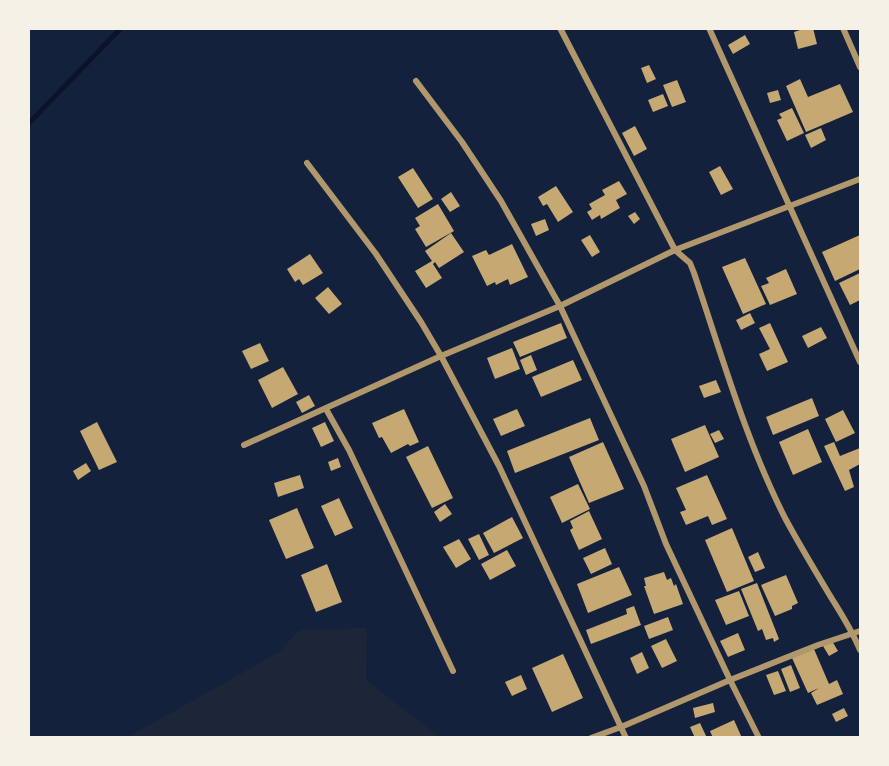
<svg xmlns="http://www.w3.org/2000/svg" width="889" height="766" viewBox="0 0 889 766" font-family="'Libre Baskerville',serif">
	<rect width="100%" height="100%" fill="#14213d"/>
	<path fill="#1d2539" d="M367,628L366,680L440,737H128L279,652L299,630Z"/>
	<g fill="none" stroke-linecap="round" stroke-linejoin="round">
		<path stroke="#0b132b" stroke-width="5" d="M28,124L121,28"/>
	</g>
	<path fill="#c6a872" d="M806,28H813L817,44L798,49L794,32Z
		M745,35L750,44L733,54L728,45Z
		M649,65L656,79L647,83L641,68Z
		M800,79L808,97L840,84L853,112L806,132L786,86Z
		M677,80L686,102L672,107L663,85Z
		M778,90L781,100L770,103L767,93Z
		M663,94L668,106L653,112L648,100Z
		M792,108L804,133L787,141L777,120L782,118L779,114Z
		M635,126L647,149L634,156L622,133Z
		M821,128L826,140L811,148L805,135Z
		M720,166L733,189L721,195L709,172Z
		M413,168L433,199L418,208L398,177Z
		M619,181L627,194L616,200L620,208L601,219L600,215L592,220L587,212L592,209L589,204L605,195L602,190Z
		M556,186L573,212L558,222L547,204L543,206L538,197Z
		M451,192L460,206L450,212L441,199Z
		M438,204L454,231L426,247L415,229L420,226L415,218Z
		M635,212L640,219L634,224L628,216Z
		M545,219L549,230L536,236L531,224Z
		M451,233L464,252L439,268L435,262L433,264L442,278L426,288L415,271L432,261L425,251Z
		M590,235L600,252L592,257L581,240Z
		M860,235V269L835,281L822,252Z
		M512,244L528,277L510,285L508,279L496,285L495,282L487,286L472,256L486,250L489,255Z
		M310,254L323,273L303,285L299,279L295,282L287,269Z
		M745,258L766,304L743,314L722,267Z
		M786,269L797,294L770,305L761,286L769,283L766,278Z
		M860,273V300L850,305L839,283Z
		M328,287L342,304L329,314L315,298Z
		M750,313L755,323L741,330L736,320Z
		M561,323L567,338L520,357L513,342Z
		M770,323L788,362L767,371L759,354L770,349L759,328Z
		M821,327L827,338L808,348L802,336Z
		M260,343L269,361L251,369L242,351Z
		M512,348L520,369L495,379L487,358Z
		M531,355L537,370L526,375L520,360Z
		M573,360L582,380L541,397L532,377Z
		M283,367L298,394L272,408L258,380Z
		M716,380L721,392L704,398L699,386Z
		M309,395L315,406L302,413L296,402Z
		M812,398L819,416L773,435L766,417Z
		M404,409L419,442L410,446L408,444L391,453L382,437L379,438L372,423Z
		M517,409L525,426L501,436L493,419Z
		M843,410L855,433L836,442L825,419Z
		M590,418L599,440L515,473L507,451Z
		M97,422L117,462L99,470L80,431Z
		M325,422L334,441L321,447L312,428Z
		M705,425L719,457L685,472L671,439Z
		M808,429L822,462L793,475L779,442Z
		M719,430L724,439L715,443L710,434Z
		M603,442L624,489L589,503L569,457Z
		M834,442L840,456L860,448V460L859,461L860,464L849,470L854,487L845,491L824,446Z
		M428,446L453,498L432,508L406,457Z
		M338,458L341,467L331,471L328,462Z
		M86,463L91,471L78,480L73,471Z
		M300,475L304,488L278,497L274,483Z
		M707,475L727,519L712,525L708,516L686,525L680,512L686,510L676,488Z
		M578,484L590,509L562,523L550,497Z
		M339,498L353,528L335,536L321,506Z
		M445,504L452,514L440,522L434,512Z
		M297,508L314,548L286,559L269,520Z
		M589,511L602,539L579,550L570,530L573,528L570,521Z
		M512,517L523,538L494,553L483,533Z
		M732,528L754,581L727,592L705,540Z
		M479,534L489,555L479,560L468,539Z
		M459,539L471,559L456,568L443,547Z
		M605,548L612,564L591,574L583,558Z
		M507,550L516,566L490,580L481,564Z
		M758,552L765,568L755,572L748,557Z
		M327,564L342,602L316,612L301,575Z
		M619,567L632,595L588,613L577,584Z
		M664,572L667,580L671,578L674,586L676,584L683,604L654,614L644,586H646L644,578Z
		M786,575L798,603L792,606V609L775,616L761,585Z
		M757,583L779,639L774,642L773,638L766,640L762,629L758,631L741,589Z
		M739,591L749,616L726,625L715,600Z
		M634,606L641,625L591,644L586,630L627,614L626,609Z
		M668,617L673,630L649,639L644,626Z
		M738,633L745,650L728,657L720,641Z
		M666,639L677,661L662,668L651,646Z
		M832,641L838,651L829,656L823,646Z
		M814,649L829,684L837,680L843,694L817,705L811,693L819,688L808,693L792,658Z
		M642,652L649,668L637,674L630,658Z
		M563,654L583,698L552,712L532,668Z
		M791,665L800,688L790,692L781,669Z
		M778,671L786,691L774,695L766,675Z
		M521,675L527,689L512,696L505,682Z
		M713,703L715,712L695,718L693,708Z
		M844,708L848,716L836,722L832,714Z
		M734,720L742,738H713L710,731Z
		M700,723L707,738H695L690,727Z"/>
	<g fill="none" stroke-linecap="round" stroke-linejoin="round">
		<path stroke="#b1986c" stroke-width="6" d="M560,28L675,250L690,263L694,273C722,356 746,441 785,518C799,544 814,569 829,594C840,612 852,630 860,650
			M709,28L860,362
			M843,28L860,67
			M416,81L462,142L501,201L560,306L644,486L666,544L730,680L759,738
			M307,163L376,254L421,322L441,356L499,466L626,738
			M326,409L349,450L453,671
			M244,445L441,356L560,306L675,250L860,179
			M591,738L621,727L730,680L818,645L860,631"/>
	</g>
	<rect width="889" height="766" fill="none" stroke="#f6f1e7" stroke-width="60"/>
</svg>
